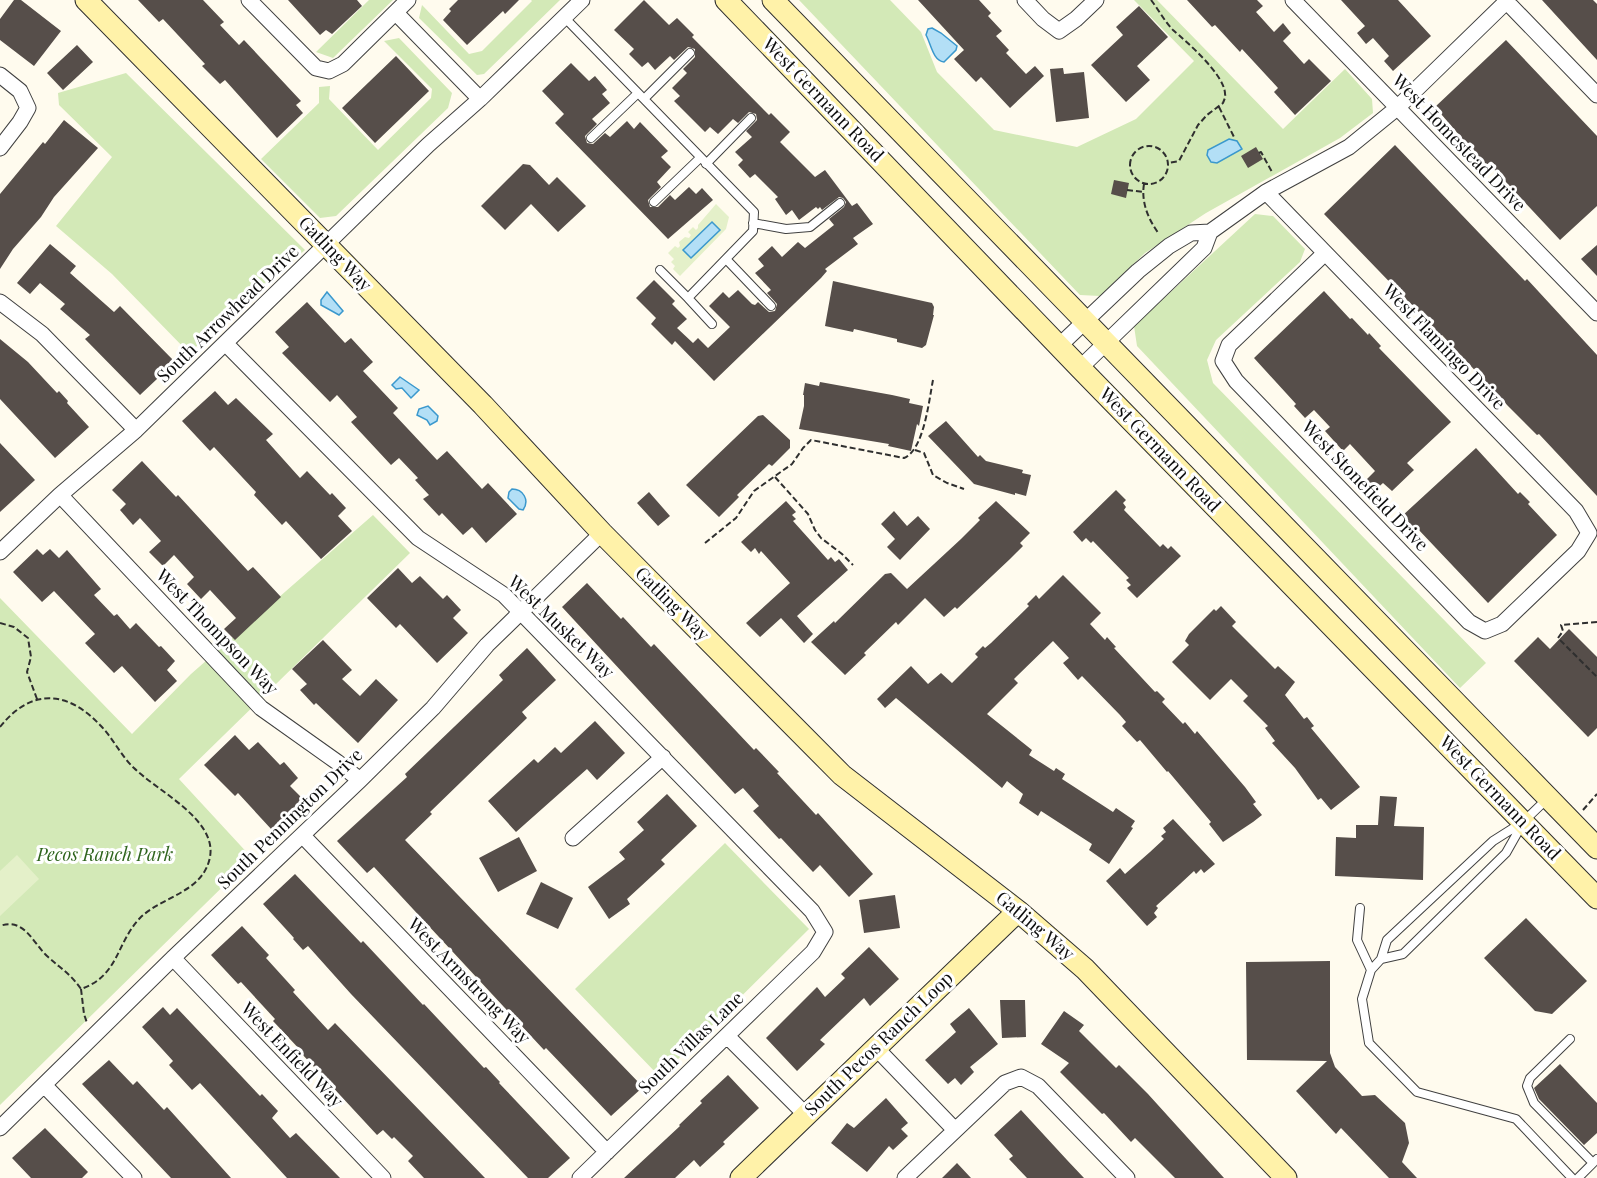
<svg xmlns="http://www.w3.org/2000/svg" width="1597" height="1178" viewBox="0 0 1597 1178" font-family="'Playfair Display',serif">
	<rect width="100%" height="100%" fill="#fffbee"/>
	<path fill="#d3e9b7" d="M369,0H393L333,58L316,52Z
		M531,0H560L484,74L477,75L419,18L422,5L469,54L482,51L532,1Z
		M799,0H890L921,32L937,72L994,130L1077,147L1136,119L1194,61L1134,0H1157L1283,129L1345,69L1372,99L1373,113L1340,138L1206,213L1145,253L1100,296L1080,295Z
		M399,38L452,93L448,108L336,216L320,218L261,159L319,103V87L330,86L329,99L378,150L431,98L432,89L384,41Z
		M126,73L305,250L189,353L112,274L56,226L112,157L59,105L58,93Z
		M1255,214L1273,216L1305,249L1300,262L1216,340L1207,360L1213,383L1486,663L1460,688L1137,346L1134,326Z
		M373,515L410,553L179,779L252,858L0,1105V598L132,734L191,674Z
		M725,843L809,929L660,1077L575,989Z"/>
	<path fill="#e4f0c9" d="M716,204L729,217L726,229L680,276L673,269L675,266L671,262L674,259L668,253L675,246L678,248L680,246L679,242L685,237L689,238L691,235L688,232L693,227L696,230L698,228V225Z
		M17,855L39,879L0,916V871Z"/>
	<path fill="#b3dff6" stroke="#3a98cd" stroke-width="1.5" d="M932,28L941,33L957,46L956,50L944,62C933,61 931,44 926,35L928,29Z
		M1229,139L1237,141L1242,149L1217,163L1211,162L1207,155L1208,150Z
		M712,222L720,230L691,258L683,250Z
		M327,292L343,311L339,315L321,305V300Z
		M400,377L419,390L411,398L402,388L396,389L392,385Z
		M428,406L438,416L437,421L430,425L427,420L417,415L419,409Z
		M512,489C523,489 530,500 523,510L519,509L508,498L509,492Z"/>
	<path fill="#564e4a" d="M14,0H21L61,31L34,66L0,40V19Z
		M138,0H203L224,22L220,25L239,45L244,40L301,101L296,105L303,113L277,138L225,80L220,84L202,66L205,64L163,19L159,22Z
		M288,0H357L362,6L332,34L326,30L320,35Z
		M458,0H519L505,14L503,11L467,45L443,20L451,11L449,9Z
		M644,0L669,25L677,18L694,35L692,37L769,115L771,113L790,132L780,142L815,177L825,170L852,206L857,203L873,224L853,238L858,244L825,269L827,271L821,278L714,381L675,341L672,345L651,324L656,318L636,298L654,280L675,301L672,304L687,319L677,328L693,343L698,338L708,348L730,327L709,306L723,292L729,298L738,290L752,304L755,305L758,302L769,312L775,311L777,304L767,293L771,290L755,273L764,266L758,259L772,246L782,257L798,242L805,248L834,225L829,219L844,207L846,202L843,198L839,197L822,210L820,207L818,209L816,207L799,220L792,210L786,215L775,199L778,197L755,174L750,178L738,165L743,160L735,152L752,137L746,131L757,120L756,114L749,112L738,123L733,119L718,134L710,127L705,132L674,101L680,96L672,88L687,73L683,69L695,57V49L688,47L674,60L670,56L655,70L648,62L642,67L629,54L634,49L614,30Z
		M918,0H979L991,13L988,16L1002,31L996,36L1009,50L1006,53L1026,74L1035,66L1044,76L1010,108L981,77L976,82L954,59L964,50Z
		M1187,0H1257L1263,6L1256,12L1274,32L1283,23L1291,33L1283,41L1304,64L1309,59L1331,81L1295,115L1274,92L1278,88L1242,49L1240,52L1215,25L1212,27Z
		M1341,0H1398L1431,36L1393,71L1384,61L1389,56L1373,38L1366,44L1357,33L1365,26Z
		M1542,0H1593L1597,4V60Z
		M1139,6L1168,37L1137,66L1150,80L1126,102L1091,65L1123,35L1116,27Z
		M1506,40L1597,136V206L1560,240L1490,165L1488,166L1473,151L1435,107Z
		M77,45L93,62L63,90L47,73Z
		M396,56L429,91L375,143L342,108Z
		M571,63L589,81L595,76L607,90L602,94L610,103L592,119L597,124L585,136L587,143L593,144L605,133L610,137L627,121L634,129L640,122L668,151L661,157L671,167L657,182L661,187L648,200L650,207H658L670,195L675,200L689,187L696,194L702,188L713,200L668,239L555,123L564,114L542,91Z
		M1063,68L1064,74L1084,72L1089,118L1056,122L1050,69Z
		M64,120L98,148L54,197L41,217L13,249L0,269V194L43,142L45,144Z
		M1395,145L1525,281L1527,279L1597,355V496L1539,434L1537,435L1508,406L1442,335L1438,339L1430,330L1433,327L1324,214Z
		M1256,147L1263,159L1248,168L1241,156Z
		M523,164L530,165L549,185L557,177L586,206L558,232L531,204L505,230L481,206Z
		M1114,180L1129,183L1126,198L1111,194Z
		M50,244L76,266L70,273L114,312L120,306L175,362L140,395L85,339L90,335L60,309L65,304L40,283L30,294L17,283Z
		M1597,245V276L1581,259Z
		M833,281L932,303L934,307L933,315H934L926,345L922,348L897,342V339L854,329L853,332L825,326Z
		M1324,291L1350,319L1352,318L1368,335L1369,333L1381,346L1379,348L1451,422L1407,463L1414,470L1392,491L1383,483L1374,491L1365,481L1375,471L1350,444L1343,451L1325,431L1330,427L1314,410L1305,418L1294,406L1296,404L1254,358Z
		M307,302L345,343L351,338L373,362L363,371L398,408L393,413L437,460L447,451L482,489L488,483L517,514L486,543L472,527L463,535L442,513L439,516L423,499L429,495L415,480L418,478L399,458L391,465L351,422L357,417L337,395L330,402L282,353L289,347L275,332Z
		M0,339L28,362L57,393L59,391L68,401L67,403L89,427L55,458L0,399Z
		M820,382L892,395L910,399L909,403L923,406L919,426L917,424L911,451L888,446L889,444L799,429L804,406V395H803L805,383L819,386Z
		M215,391L228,405L236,398L273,434L266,440L300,478L307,471L330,495L332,493L346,508L338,516L352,531L321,559L286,521L282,525L254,495L256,492L214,447L210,451L182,421Z
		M763,415L790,440V448L772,466L769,464L737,495L739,497L719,517L686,485L758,416Z
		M946,421L978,457L980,455L986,461L1023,470L1022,473L1031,475L1026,496L1015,493V495L974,484L928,436Z
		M0,443L35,480L0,512Z
		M1476,448L1518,494L1520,492L1530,502L1528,504L1557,535L1488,603L1417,528L1415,530L1402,516Z
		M142,461L176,497L178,495L248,571L253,567L281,597L235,640L224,629L236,618L210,590L201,599L187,584L194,577L174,555L163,566L149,552L161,541L140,518L133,525L120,510L126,504L112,490Z
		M1116,490L1126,500L1123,503L1126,507L1124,510L1160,547L1163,544L1168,549L1171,546L1181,556L1137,598L1127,588L1131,585L1126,580L1129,578L1093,541L1091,543L1086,538L1082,542L1073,532Z
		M649,492L670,516L658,526L637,503Z
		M786,501L796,512L792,515L796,519L793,521L828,560L831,557L835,562L839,559L848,570L797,616L813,634L804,643L781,618L760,637L746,623L790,583L761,551L759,554L755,548L751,552L741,542Z
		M996,501L1030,533L1020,543L1023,546L1010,559L957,609L955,607L944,617L925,598L898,625L896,622L864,653L866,655L845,675L811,642L834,621L835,623L885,574L891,573L907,589L961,539L980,520L978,518Z
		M894,511L907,526L918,516L930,529L900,560L887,547L895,539L881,524Z
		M37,549L43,555L50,549L59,558L67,550L101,589L94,595L114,616L117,614L130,629L136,623L159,647L161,646L175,661L167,670L177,681L155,702L122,666L114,673L85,643L95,634L54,591L42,602L13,572Z
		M398,568L412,583L420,576L443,599L447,595L461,610L453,618L468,633L437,663L400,624L396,628L367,598Z
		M1063,575L1101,613L1090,624L1105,640L1107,637L1116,647L1114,648L1155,692L1157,691L1165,699L1162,702L1183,724L1185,722L1195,734L1197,731L1245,787L1256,802L1253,804L1262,815L1253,822L1223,842L1209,824L1211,822L1168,771L1167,772L1140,740L1137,742L1122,726L1126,722L1120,715L1082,676L1078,680L1063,663L1069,658L1053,641L1014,679L1018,683L987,714L1032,750L1029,755L1054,771L1056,768L1065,774L1062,779L1113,812L1116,808L1135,821L1131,827L1133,828L1109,864L1089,850L1092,844L1041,811L1038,816L1019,803L1023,794L1007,781L1002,788L896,698L885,708L877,699L911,666L928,684L941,673L952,683L978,657L975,654L983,646L985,648L991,643L1029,606L1027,604L1036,595L1039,599Z
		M587,583L621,619L623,617L651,647L654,644L754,750L756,748L779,772L777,773L816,815L818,813L873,874L849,897L820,865L813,872L781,838L779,839L753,811L759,806L743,788L735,794L562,607Z
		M1221,606L1236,622L1232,626L1275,669L1278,666L1295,682L1285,695L1304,719L1307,717L1314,726L1311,728L1360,787L1331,810L1321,798L1318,800L1295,768L1272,743L1275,741L1265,728L1268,726L1243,701L1248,696L1231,679L1210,700L1172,662L1189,645L1185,641L1189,634L1214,609L1216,611Z
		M1569,629L1597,657V728L1588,737L1514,661L1538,637L1550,649Z
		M323,640L352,670L342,679L360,696L376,679L398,700L358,743L316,703L314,705L300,690L307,684L292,669Z
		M527,648L556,680L522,712L527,718L430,812L432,814L405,840L643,1087L611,1116L546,1048L544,1050L374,867L367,873L337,841L407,777L405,774L503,680L499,675Z
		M595,721L625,753L597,780L587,769L516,832L488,801L534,759L538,763L555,747L561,753Z
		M235,735L249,750L258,742L280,765L284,762L298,778L290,786L304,800L272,830L238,793L235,796L204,765Z
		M667,794L697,826L661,860L665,864L627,899L630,904L609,919L588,887L625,859L619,852L644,830L637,822Z
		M1380,796L1397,797L1394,826L1424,827L1423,880L1335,876L1336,837L1356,838V825H1378Z
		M1173,819L1215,864L1204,873L1201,869L1196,874L1194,871L1180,884L1156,906L1158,908L1154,913L1157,917L1147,926L1106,881L1120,868L1125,874L1150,852L1164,839L1161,836L1166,832L1163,828Z
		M519,837L537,871L498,892L479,858Z
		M295,874L361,943L363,941L423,1005L424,1004L484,1068L486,1067L500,1082L499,1083L570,1158L548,1178H528L351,994L308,946L303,950L293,939L294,938L263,904Z
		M541,882L573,898L558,929L526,914Z
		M895,895L900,928L864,933L859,900Z
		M1526,918L1587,981L1552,1014L1535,1011L1484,958Z
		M242,926L269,955L266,958L295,990L293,992L328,1030L335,1023L485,1178H424L408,1161L413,1156L394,1137L392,1139L383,1130L377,1135L302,1054L303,1053L273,1021L275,1019L241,982L238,984L211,955Z
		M869,947L899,979L870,1006L864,998L820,1040L825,1044L797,1071L766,1038L817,987L825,997L845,978L841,974Z
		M1330,961V1053L1335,1067L1362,1096L1375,1095L1405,1123L1409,1143L1402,1162L1417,1178H1389L1341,1128L1336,1134L1296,1091L1327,1061L1247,1060L1246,962Z
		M1000,1000H1025L1026,1037L1002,1038Z
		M163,1007L170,1015L177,1008L260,1096L262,1094L278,1111L272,1118L290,1138L296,1133L340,1178H287L200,1083L192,1090L169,1065L173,1061L142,1027Z
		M969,1008L998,1044L970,1067L974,1072L961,1085L955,1078L948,1084L925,1060L956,1032L950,1024Z
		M1064,1011L1084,1025L1079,1031L1116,1068L1119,1065L1148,1094L1224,1178H1175L1135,1138L1131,1142L1104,1113L1102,1114L1060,1072L1069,1063L1041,1044Z
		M109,1060L133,1085L137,1081L164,1110L167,1107L231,1178H171L82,1084Z
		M1560,1064L1597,1103V1133L1584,1145L1539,1099L1534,1088Z
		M728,1075L759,1108L723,1142L725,1144L700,1167L694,1160L675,1178H624L680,1126L679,1125L702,1103L700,1101Z
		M886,1098L908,1123L901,1129L908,1136L893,1150L889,1146L867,1172L831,1143L847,1123L854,1128Z
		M1021,1110L1067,1160L1084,1178H1027L1009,1159L1013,1156L994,1135Z
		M45,1128L88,1172L82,1178H31L12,1158Z
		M957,1163L971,1178H942Z"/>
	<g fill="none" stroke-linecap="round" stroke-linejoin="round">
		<defs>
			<path id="lane" d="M564,17L754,212L753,231L688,298L712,324
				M644,99L690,53
				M591,138L638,93
				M706,164L751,118
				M654,202L700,158
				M753,223L786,229L810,227L840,203
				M726,259L771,306
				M660,270L688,298
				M1548,798L1523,822L1493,841L1387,940L1381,959L1371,970L1362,999L1369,1043L1417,1092L1516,1119L1572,1178
				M1360,908L1357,940L1371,970
				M1381,959L1403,954L1506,853L1523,823
				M1570,1039L1530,1078L1527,1086L1534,1103L1593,1163
				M1578,1178L1597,1159"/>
			<path id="street" d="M249,0L316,68L329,71L343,64L408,0
				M1025,0L1043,19L1059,31L1076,19L1096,0
				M1293,0L1597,313
				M1506,1L1597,95
				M396,13L480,99
				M0,75L20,91L28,108L20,122L0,148
				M1266,192L1576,511L1589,533L1578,551L1502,624L1485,631L1469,622L1236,381L1223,361L1229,345L1325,253
				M0,302L42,334L136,430
				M226,344L418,538L504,595L812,911L825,932L813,952L580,1178
				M1059,346L1138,271L1169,246L1191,233L1210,232L1266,192L1349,147L1397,108L1508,0
				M1080,368L1204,248L1210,232
				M60,495L261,708L337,762L360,780
				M0,552L60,495L136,430L428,145L480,99L582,0
				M303,836L607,1152
				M573,838L663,757
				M173,958L383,1178
				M727,1036L805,1114
				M876,1048L955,1130
				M44,1085L134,1178
				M0,1128L173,958L360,780L433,708L487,645L602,533
				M905,1178L1005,1083L1021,1077L1038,1086L1127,1178"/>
			<path id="secondary" d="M86,0L483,405L602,533L842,775L1018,911L1085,969L1286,1178
				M726,0L1080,368L1597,898
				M773,0L1597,848
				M741,1178L1018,911"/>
		</defs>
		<use href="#lane" stroke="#404040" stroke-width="10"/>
		<use href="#street" stroke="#404040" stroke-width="17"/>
		<use href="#secondary" stroke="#2f2f2f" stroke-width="23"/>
		<path stroke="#2f2f2f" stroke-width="2" stroke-dasharray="6 3" stroke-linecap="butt" d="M1151,0C1158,9 1165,22 1173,30C1187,42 1225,75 1225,94C1226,97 1224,100 1223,103L1207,115L1198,125L1179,161L1168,163
			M1219,107L1234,137
			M1130 165a19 19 0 1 1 38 0a19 19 0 1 1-38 0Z
			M1259,153L1261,152L1272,172
			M1144,184C1141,202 1148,219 1159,234
			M1127,190L1143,192
			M915,450L924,453L933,475L947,483L964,489
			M775,477L808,514L815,530L821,538L842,554L853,565
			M705,543L736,518L754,491L792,464L803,448L811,440L904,458C924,450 929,400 933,380
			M1597,622L1561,625L1563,631L1558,638L1597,677
			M0,623L14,627L28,638L31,657L27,672L37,699
			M0,727C31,688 67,690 100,725C113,738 121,756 134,768C157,791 217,819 210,857C203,893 162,896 140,918C116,943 119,976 81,989C69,972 61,969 47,956C33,943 24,917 0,926
			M1583,810L1597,794
			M81,989L84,1014L87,1023"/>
		<use href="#lane" stroke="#fff" stroke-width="8"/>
		<use href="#street" stroke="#fff" stroke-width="15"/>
		<use href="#secondary" stroke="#fff2a9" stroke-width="21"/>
	</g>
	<g text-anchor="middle" stroke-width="6" stroke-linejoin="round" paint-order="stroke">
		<g font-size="18" fill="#0d0d0d" stroke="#fff">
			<text transform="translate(823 100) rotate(46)" y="6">West Germann Road</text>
			<text transform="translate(1459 143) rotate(46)" y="6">West Homestead Drive</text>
			<text transform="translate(335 254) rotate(46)" y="6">Gatling Way</text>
			<text transform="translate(228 314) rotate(-44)" y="6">South Arrowhead Drive</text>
			<text transform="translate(1444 347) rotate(46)" y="6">West Flamingo Drive</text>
			<text transform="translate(1160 450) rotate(46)" y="6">West Germann Road</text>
			<text transform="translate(1365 486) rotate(46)" y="6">West Stonefield Drive</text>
			<text transform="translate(672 604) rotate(45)" y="6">Gatling Way</text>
			<text transform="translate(561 627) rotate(44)" y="6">West Musket Way</text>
			<text transform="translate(217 632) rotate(46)" y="6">West Thompson Way</text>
			<text transform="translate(1500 798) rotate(46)" y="6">West Germann Road</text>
			<text transform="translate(290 819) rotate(-44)" y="6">South Pennington Drive</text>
			<text transform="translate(1035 926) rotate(40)" y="6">Gatling Way</text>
			<text transform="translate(469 981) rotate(46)" y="6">West Armstrong Way</text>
			<text transform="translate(691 1043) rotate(-44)" y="6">South Villas Lane</text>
			<text transform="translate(879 1044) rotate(-44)" y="6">South Pecos Ranch Loop</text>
			<text transform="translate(292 1055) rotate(46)" y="6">West Enfield Way</text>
		</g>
		<g font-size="18" font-style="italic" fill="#2f651e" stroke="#fff">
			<text x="105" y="861">Pecos Ranch Park</text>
		</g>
	</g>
</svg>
